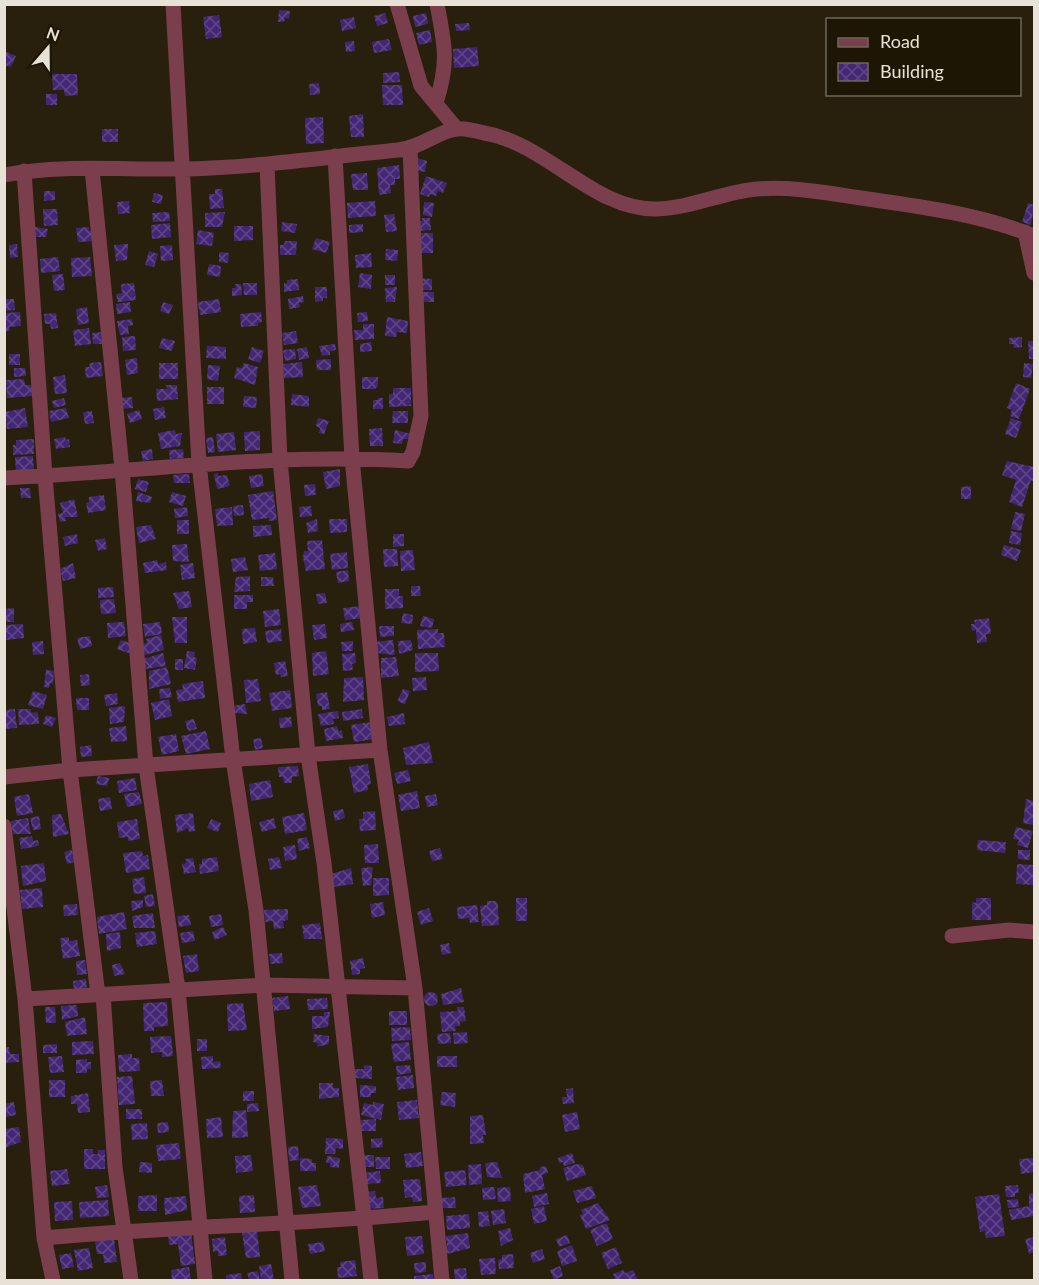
<svg xmlns="http://www.w3.org/2000/svg" width="1039" height="1285" viewBox="0 0 1039 1285" font-family="Lato,sans-serif">
	<defs>
		<pattern id="building-cross-hatch" width="8" height="8" patternUnits="userSpaceOnUse" patternTransform="scale(1.5)"><rect width="8" height="8" fill="#442774"/><path d="M0 0l8 8M0 8l8-8" fill="none" stroke="#5f4687"/></pattern>
	</defs>
	<rect width="100%" height="100%" fill="#281f0c"/>
	<path fill="url(#building-cross-hatch)" d="M279,10L290,11L289,19L285,18L284,22H278Z
		M385,13L388,23L377,26L374,16Z
		M426,13L428,24L415,27L413,16Z
		M219,15L222,37L206,39L203,17Z
		M354,17L356,28L342,31L340,20Z
		M469,23L470,30L456,31L455,24Z
		M430,30L432,42L419,45L416,33Z
		M389,39L392,50L374,53L372,42Z
		M354,41L355,51L346,52L345,42Z
		M477,47L479,66L454,68L453,49Z
		M4,51L16,56L11,67L4,65Z
		M399,72L400,82L383,83V73Z
		M52,74H77L78,95L65,96L64,90H53Z
		M319,83L320,94L310,95L309,84Z
		M382,85H402L403,105H383Z
		M46,94H57V105H46Z
		M363,114L364,137H351L349,116Z
		M323,117L324,143L306,144L305,118Z
		M102,129H118V142H102Z
		M417,158L427,161L425,172L415,170Z
		M399,165L400,179H395V185H390L391,193L379,195L377,168Z
		M367,173L368,190H353L351,174Z
		M426,176L447,183L443,193L438,191L436,196L430,194L429,197L420,194Z
		M215,189H222L224,208L210,209L209,194H215Z
		M44,191H55V200L44,201Z
		M154,193L163,195L161,204L152,202Z
		M129,201L130,213L118,214L117,202Z
		M375,201L376,216L348,218L347,203Z
		M424,202L434,203L432,217L423,215Z
		M1028,203L1034,205L1031,225L1022,222Z
		M43,209H57L58,225L44,226Z
		M169,212L170,221L153,222L152,213Z
		M225,212L222,227H205V213Z
		M394,214L397,231L386,232L384,215Z
		M422,218H430L431,230L419,231L418,221H422Z
		M282,222L297,224L295,233L281,231Z
		M170,223L171,237L152,239L151,225Z
		M363,224V232L349,233V225Z
		M234,226H253V240L234,241Z
		M35,227L48,229L46,237H33Z
		M89,227V231H93V241L78,242L76,228Z
		M198,230L214,233L212,246L196,244Z
		M419,233H433V253H419Z
		M316,238L330,242L326,253L312,249Z
		M285,241H297L296,255H280V245H284Z
		M17,244L18,257L10,258L9,245Z
		M128,244L127,260L116,261L114,245Z
		M172,245L173,260L161,261L160,246Z
		M386,249L398,250L397,261L385,260Z
		M149,251L158,254L154,267L145,265Z
		M219,252L229,253L228,263L219,262Z
		M371,253L372,267L356,268L355,255Z
		M58,257L60,271L41,273L40,259Z
		M90,257L92,276L72,277L71,258Z
		M209,264L221,266L220,277L207,275Z
		M360,273L372,275L371,289L358,287Z
		M63,274L65,290L54,291L52,275Z
		M385,275H395V285H385Z
		M418,278L432,279V290H418Z
		M298,279L299,290L284,292V283H287V280Z
		M134,283L136,300L118,302L116,294L122,293L121,284Z
		M243,283H257V295H244Z
		M235,284H241L242,295L232,296V288H236Z
		M315,287H327V298H323V301L315,302Z
		M397,287L395,302H386L385,288Z
		M421,292H434V302H421Z
		M303,296L304,302L299,303L300,307L289,309L288,299Z
		M4,299H14L15,310L4,311Z
		M219,299L221,312L200,315L198,302Z
		M130,302L131,312L117,314L116,304Z
		M163,302L173,305L169,314L160,311Z
		M87,307L89,323L78,325L76,309Z
		M20,312L21,326L9,327L10,331H4V313Z
		M261,312L262,322L258,323V326L241,327L240,314Z
		M367,312L368,321L358,322L357,313Z
		M56,313L58,328L51,329L50,324H45L44,314Z
		M387,317L408,321L407,333L397,332L396,337L385,336Z
		M132,319L133,325L128,326L129,334L120,335L117,321Z
		M363,324H374V339L355,340L354,330H363Z
		M89,328L91,344L75,346L73,330Z
		M296,331L298,343L284,345L282,333Z
		M101,332L102,344H93L92,333Z
		M135,336L136,350L123,351L122,337Z
		M1022,337V347L1014,348L1013,344H1009V338Z
		M162,338L175,341L172,351L159,348Z
		M1028,341H1034V359H1029Z
		M371,342L372,351L360,352V344Z
		M335,344L336,350L330,351V355L322,356L319,346Z
		M207,346L226,347V359L206,358Z
		M252,347L264,351L260,363L248,359Z
		M307,347L309,358L299,360L297,349Z
		M295,349L296,359L285,361L283,350Z
		M9,354H20V365H9Z
		M137,358L138,373L127,375L125,360Z
		M331,359V370H317L316,360Z
		M101,362L103,376L86,378L85,367H90L89,363Z
		M302,362L303,377L284,378L283,364Z
		M159,363H178V379H159Z
		M244,363L258,367L255,385L234,378L237,367L242,368Z
		M1024,363L1033,364L1031,378L1023,377Z
		M208,365L220,366L218,381L207,379Z
		M14,368H25L26,376L14,377Z
		M65,375L67,393L55,394L53,377Z
		M362,377H378V386L375,389H362Z
		M24,379L25,385H32L33,396L7,398L6,380Z
		M1016,383L1030,389L1019,419L1010,416L1012,410L1007,408Z
		M166,385H177L178,399L157,401L156,389H167Z
		M207,387H224V404H207Z
		M393,388H411V406L389,407V394H393Z
		M292,394L309,396V407L291,405Z
		M244,396L257,397L256,408L243,407Z
		M132,397L133,408L120,409L119,398Z
		M64,398L66,405L54,408L52,401Z
		M378,398H383V409H373V400H378Z
		M164,407L166,418L155,420L153,409Z
		M25,408L28,427L7,429L5,412Z
		M66,408L69,418L51,422L49,411Z
		M139,410L142,419L130,423L127,414Z
		M92,411L94,423L85,424L83,412Z
		M393,411H408V423H392Z
		M318,418L329,421L324,434L319,433L320,428L316,426Z
		M1011,418L1022,422L1016,438L1005,434Z
		M382,428L383,446H370L369,429Z
		M175,430L176,434L182,433L180,446L161,449L158,433Z
		M395,430L411,434L410,439H403L402,444L393,443Z
		M260,431V450L245,451L244,432Z
		M234,432L236,450L218,452L216,434Z
		M65,437L66,440L69,439L70,447L56,449L54,439Z
		M213,437L215,452L208,453L206,438Z
		M34,439V454L13,455V445H16V440Z
		M152,449L153,459L143,461L141,451Z
		M183,449L184,458L170,459L169,450Z
		M33,456L34,472L16,474L15,457Z
		M1007,461L1034,467V482L1031,480L1022,507L1009,502L1016,480L1002,475Z
		M340,469V486L326,489L323,472Z
		M218,473V476L227,475L230,486L217,489L214,474Z
		M189,474L190,483H174L173,475Z
		M262,474L264,486L251,488L249,476Z
		M138,479L149,482L146,492L135,489Z
		M315,484L316,495L305,496L304,485Z
		M971,486V499H961V487Z
		M20,488H30L31,498H21Z
		M273,491L277,520L269,521V518L252,520L248,495Z
		M138,492L152,497L150,503L136,501Z
		M172,492L186,496L183,506L169,502Z
		M104,495L106,510L88,513L86,503L89,502V497Z
		M74,499L78,517H65L66,521L60,522L58,514L63,513L60,503Z
		M243,505L244,515L234,516L233,506Z
		M311,506L312,516L300,517L299,507Z
		M187,507L188,516L175,518L174,509Z
		M232,507L233,525L217,526L215,509Z
		M1015,512L1025,514L1021,531L1011,529Z
		M317,519L318,531L308,533L306,523Z
		M329,519H347V532L330,533Z
		M177,520H189V534H177Z
		M151,525L156,539L139,543L136,527Z
		M271,525L272,535L253,537V526Z
		M1011,531L1022,533L1020,545L1009,543Z
		M77,534L78,543L65,546L63,537Z
		M393,534H404V546L393,547Z
		M105,538L107,549L98,551L95,540Z
		M322,540L325,569L306,571L303,558L304,551H308L307,541Z
		M187,544L189,562L173,561L172,545Z
		M1004,545L1021,550L1017,561L1001,555Z
		M383,549H397L398,566L384,567Z
		M413,550L415,570L401,571L400,551Z
		M347,552L348,568L332,570L330,554Z
		M275,553L277,569L260,571L258,555Z
		M245,557L248,570L233,572L231,559Z
		M157,560L158,564L166,562L167,570L145,573L143,563Z
		M73,563L76,578L63,581L60,569Z
		M193,563L195,578L182,580L180,565Z
		M348,570L349,581L338,583L336,572Z
		M250,576V591L234,592L236,577Z
		M261,577H273L274,586H261Z
		M411,586H420L421,596H411Z
		M113,587L114,597L98,598V588Z
		M385,589H399V596H403V608L385,609Z
		M189,591L192,607L179,609L173,593Z
		M325,593L327,603L318,604L316,594Z
		M234,595H253V602H247V609H234Z
		M114,599L116,613L101,614L100,600Z
		M361,606L363,618L345,620L343,608Z
		M14,608V622H4V609Z
		M279,609L281,625L265,627L263,611Z
		M403,613L413,615L412,624L401,623Z
		M423,616L434,619L432,628L420,626Z
		M172,617H187V643H175Z
		M989,618L991,634H986L987,642L977,643L976,630L972,631L971,624H975L974,620Z
		M124,622L126,636L108,638L107,623Z
		M160,622L162,634L145,637L143,624Z
		M352,622L354,630L341,632L340,624Z
		M23,624L24,638L6,640L5,625Z
		M325,624L327,638L314,640L312,625Z
		M379,626H394V636L380,637Z
		M255,628L257,642L243,644L242,629Z
		M281,629L282,641L267,643L265,631Z
		M438,629V633H444L445,647L418,649L417,630Z
		M161,635L164,650L145,655L142,644L147,643L146,639Z
		M90,636L92,646L80,649L77,638Z
		M121,640L134,644L131,654L117,649Z
		M393,640L395,655L376,653L375,642Z
		M411,640L413,650L399,654L398,641Z
		M43,641L44,654L33,655L32,642Z
		M353,641V651H342L341,642Z
		M187,651L195,652L194,657L197,658L195,670L184,668Z
		M326,651L329,674L313,676L312,653Z
		M163,653L166,666L145,669L143,659Z
		M355,653L356,663L352,664L353,670L343,671L342,654Z
		M415,653H438L439,671L415,672Z
		M396,657L399,676L381,678V658Z
		M175,659H183V670H175Z
		M285,661L288,676L281,677L280,674L276,675L274,663Z
		M167,667L171,684L149,689V671Z
		M46,670L54,671L53,684L50,683L49,688L44,687Z
		M89,674L90,685L81,686L80,675Z
		M363,677L364,700L343,702L344,678Z
		M426,677L427,690L413,691L412,678Z
		M258,679L261,701L246,703L244,680Z
		M203,681L205,698L178,702L176,690L183,689L182,684Z
		M170,688L172,697L160,699L159,689Z
		M403,689L410,691L405,704L397,701Z
		M290,690L292,708L272,711L269,693Z
		M33,691L47,695L43,709L28,705Z
		M327,692L330,709L322,710V706H318L316,694Z
		M117,693L118,704L106,706L104,695Z
		M76,698H89V710H77Z
		M169,699L172,716L155,720L151,703Z
		M245,704L247,714L234,713L232,706Z
		M125,706L124,722L110,724L109,708Z
		M15,709L17,728L4,729V710Z
		M18,709H31V713L38,712L39,724L19,725Z
		M362,709L363,718L343,721L342,712Z
		M338,711L339,718L333,719L334,724L321,726L318,714Z
		M404,713L405,724L389,726L387,717Z
		M46,715L56,718L52,727L43,724Z
		M291,717L292,727L280,728L279,718Z
		M194,719L197,729L188,731L185,721Z
		M371,722L374,739L354,742L351,725Z
		M126,726L127,741L111,742L109,728Z
		M337,726L338,731L342,730L343,738L326,741L324,729Z
		M206,731L210,749L186,754L181,736Z
		M176,734L179,751L162,755L158,737Z
		M261,738L263,748L255,750L253,739Z
		M429,742L433,763L406,765L403,748Z
		M91,745L92,756L81,757L80,747Z
		M368,764L371,784L367,785L368,790L354,793L349,767Z
		M298,766L299,776L292,777V783H284L283,777H279L278,767Z
		M408,770L411,781L397,784L394,773Z
		M98,776L109,778L107,786L96,784Z
		M135,778L137,790L119,793L117,781Z
		M270,780L273,797L251,801L249,784Z
		M417,791L420,808L401,811L398,795Z
		M139,792L142,804L127,807L124,794Z
		M29,794L33,813L17,816L14,797Z
		M436,794L438,805L427,807L425,796Z
		M110,797L112,809L100,811L98,799Z
		M1026,799L1034,801V825L1023,823Z
		M343,809L345,818L335,821L333,811Z
		M375,811L376,830L360,831L359,819H363V812Z
		M193,813L195,831L189,832L188,828L177,833L175,815Z
		M304,813L307,830L285,834L282,817Z
		M61,814L69,834L53,837L52,815Z
		M39,816L41,829L33,830L30,818Z
		M28,818L31,834H13L11,821Z
		M274,818L276,828L262,832L259,822Z
		M137,819L140,839L128,841V837L119,838L117,822Z
		M211,819L221,823L218,832L207,828Z
		M1016,827L1033,831L1028,848L1017,845L1019,840L1013,839Z
		M32,836L33,841L38,840L39,846L21,849L19,838Z
		M307,837L310,848L299,851L297,839Z
		M978,840L1006,842L1005,853L977,850Z
		M378,844L379,863H365L364,845Z
		M295,845L297,859L285,861L283,847Z
		M440,848L443,859L432,861L429,851Z
		M72,850L75,862L67,864L64,852Z
		M1018,850H1030V860L1018,859Z
		M142,851L143,856L148,855L150,869L126,873L123,853Z
		M217,857L219,871L200,874L199,864H202V859Z
		M279,857L282,868L270,870L268,859Z
		M193,858L196,872L184,874L182,864L186,863L185,859Z
		M44,863L46,881L23,886L21,866Z
		M1017,864L1034,865V885L1016,884Z
		M373,867L371,885L363,886L361,868Z
		M351,868L353,884L333,887L331,874Z
		M144,877L146,893L134,894L132,879Z
		M373,878H389V895L373,896Z
		M42,888L43,907L22,909L20,890Z
		M153,894L155,906L146,907L144,896Z
		M516,898H527V921H516Z
		M976,898H991V920H972V902L976,903Z
		M143,900V907L132,911L131,901Z
		M487,901H496L498,905L499,925L482,926L480,906L487,905Z
		M383,902L385,915L372,918L370,904Z
		M77,904L78,915L64,916L63,905Z
		M477,905L479,922L470,923L469,918L458,919L457,907Z
		M429,908L433,921L421,925L417,912Z
		M288,909V920L283,921L284,928L274,929L273,921L265,922L264,910Z
		M124,912L127,929L99,934L97,917Z
		M153,913L155,928H134L132,916Z
		M221,914L223,925L211,927L209,916Z
		M189,915L191,925L179,927L177,916Z
		M320,923L322,939H304L302,925Z
		M223,927L227,935L215,940L212,932Z
		M155,931L157,944L137,947L135,933Z
		M193,931L195,941L182,943L180,933Z
		M120,932L121,948L107,951L106,934Z
		M69,937V941L77,940L80,956L63,959L60,938Z
		M449,943L451,953L442,955L440,945Z
		M282,953L283,963L271,964L269,954Z
		M197,954L199,971L186,973L183,956Z
		M363,958L365,968L360,969V974L352,975L350,961Z
		M85,960L87,974L77,975L76,961Z
		M120,963L125,974L114,976L112,965Z
		M86,979L87,989L74,991L73,981Z
		M461,988L464,1002L443,1005L441,994Z
		M424 999a7 7 0 1 1 14 0a7 7 0 1 1-14 0Z
		M288,996L290,1009L274,1011L272,998Z
		M327,998L328,1009L308,1010L307,999Z
		M167,1002L168,1026L154,1027V1031H144L143,1003Z
		M243,1003L247,1030L228,1031L227,1004Z
		M77,1005L78,1016L62,1020L61,1006Z
		M45,1007H55L56,1023H46Z
		M457,1007H464L466,1021L460,1022V1026H455L456,1031L442,1032L440,1012L458,1011Z
		M389,1011H407V1025H389Z
		M324,1012H330L328,1027L312,1029V1016H324Z
		M85,1017L87,1034L67,1036L65,1022Z
		M410,1027L411,1040L392,1041L391,1028Z
		M467,1032L468,1043L454,1044L453,1033Z
		M450,1033L451,1043L438,1044L437,1034Z
		M314,1034L329,1036V1044L317,1047L318,1043L313,1042Z
		M171,1036L173,1056L162,1057V1052L151,1053L150,1037Z
		M197,1039H207V1051H197Z
		M93,1041L94,1054L72,1055V1042Z
		M409,1042L411,1060L394,1062L391,1044Z
		M57,1044V1053H43V1045Z
		M4,1047H9L10,1054H19V1062L4,1063Z
		M132,1054V1058H139L140,1071L119,1072L118,1055Z
		M62,1056L64,1072L50,1073L48,1057Z
		M213,1056V1062L220,1061L221,1068L202,1069L201,1057Z
		M437,1056H457V1067H437Z
		M87,1059V1062H91V1069H87V1073H76V1060Z
		M364,1065L372,1066V1079L355,1078V1069H364Z
		M410,1065L411,1073L397,1075L396,1066Z
		M413,1075L414,1088L398,1090L396,1077Z
		M132,1076L135,1104L119,1105L117,1077Z
		M49,1080H65V1097H49Z
		M162,1080L164,1096H151L150,1081Z
		M319,1083H333V1088H339V1097L319,1099Z
		M360,1085L376,1086V1093H371V1097H360Z
		M573,1088L574,1103L563,1104L562,1097H567L566,1089Z
		M243,1091H254V1101H243Z
		M442,1092L456,1093L455,1107L440,1105Z
		M88,1093L90,1112L78,1113L77,1104H71V1096Z
		M417,1100L419,1118L399,1120L397,1102Z
		M14,1102L16,1115L5,1117L4,1104Z
		M373,1102L384,1104L381,1120L361,1115L364,1103L373,1105Z
		M258,1103L259,1111L247,1112V1104Z
		M126,1109H142V1119H126Z
		M246,1110L248,1137L232,1138L233,1111Z
		M577,1112L580,1129L565,1132L562,1115Z
		M483,1115L486,1135H483L484,1143L470,1144V1116Z
		M221,1117L223,1137L207,1138L206,1119Z
		M376,1119V1131H361V1120Z
		M168,1122L169,1132L158,1133L157,1123Z
		M147,1123L148,1139L132,1140L131,1124Z
		M19,1127L21,1142L4,1148V1129Z
		M326,1138L343,1139V1149L336,1148L335,1154H325Z
		M382,1138L383,1147L371,1148V1139Z
		M179,1143L181,1159L158,1161L156,1145Z
		M298,1146L299,1160L289,1161L288,1147Z
		M84,1149H93V1154H98V1150H105V1169H84Z
		M421,1152L423,1166L406,1168L404,1154Z
		M572,1153L575,1163L564,1166L563,1162L559,1163L558,1158Z
		M251,1155L253,1171L236,1173L235,1156Z
		M363,1155H374V1167H363Z
		M327,1156L340,1158L339,1168L330,1167V1163H326Z
		M375,1157H390V1169H376Z
		M300,1158L312,1159V1163H316V1171H300Z
		M1034,1158V1172L1021,1174L1019,1159Z
		M140,1162L152,1163V1173L139,1172Z
		M497,1162L502,1178L487,1177L485,1163Z
		M481,1164L482,1184L469,1185L468,1165Z
		M577,1164L583,1165L586,1175L567,1181L563,1168Z
		M546,1166L548,1173L542,1175L545,1189L525,1193L523,1174L540,1170V1167Z
		M67,1169L70,1184L52,1186L50,1171Z
		M465,1170L467,1185L446,1187L444,1172Z
		M380,1171L381,1183L366,1184L364,1173Z
		M420,1179L422,1201L413,1202L412,1197L405,1198L403,1180Z
		M107,1185L109,1197L97,1198L95,1187Z
		M317,1185L321,1206L302,1208L298,1187Z
		M1018,1185L1019,1193H1015V1197H1006L1005,1186Z
		M592,1186L596,1198L577,1203L573,1191Z
		M494,1187L496,1199L483,1200L482,1188Z
		M510,1187L511,1201L498,1202L497,1188Z
		M375,1191L376,1198L383,1197L384,1208L366,1209L365,1192Z
		M547,1193L549,1204L534,1207L532,1196Z
		M1034,1193V1216L1011,1220L1009,1210L1029,1206V1194Z
		M999,1194L1005,1236L986,1238L985,1231L980,1232L975,1197Z
		M157,1195V1211H138V1196Z
		M254,1195L255,1212L240,1213L239,1196Z
		M186,1196L187,1210L165,1215L164,1198Z
		M455,1197L456,1208H442L441,1198Z
		M1018,1199L1019,1207L1008,1208L1007,1200Z
		M108,1200L109,1216L80,1218L79,1202Z
		M72,1201L73,1220L55,1221L54,1202Z
		M598,1203L610,1220L586,1229L580,1215L583,1214L581,1210Z
		M544,1206L547,1221L534,1224L531,1209Z
		M504,1209L506,1223L493,1225L491,1211Z
		M488,1211L490,1226L479,1227L478,1212Z
		M469,1214L470,1228L447,1230L446,1216Z
		M604,1224H607L613,1239L597,1246L590,1230Z
		M510,1228L513,1240L501,1246L498,1231Z
		M257,1230L260,1257L246,1258L242,1232Z
		M191,1231L195,1264L181,1266L178,1244L169,1245L168,1234Z
		M468,1233L470,1248L443,1255L442,1247L447,1246L446,1236Z
		M567,1235L570,1243L559,1247L556,1239Z
		M422,1236L424,1254L407,1256L405,1237Z
		M225,1237L227,1255L218,1256V1251L213,1252L212,1239Z
		M1034,1237V1252L1029,1254L1025,1239Z
		M114,1239L117,1262L104,1263L103,1254H97L95,1241Z
		M323,1242L325,1251L310,1254L308,1244Z
		M572,1245L577,1261L562,1266L557,1251Z
		M616,1247L622,1263L608,1269L601,1253Z
		M89,1248L93,1268L78,1271L74,1250Z
		M542,1249L545,1259L533,1263L530,1253Z
		M71,1253L74,1267L62,1269L59,1255Z
		M513,1254L514,1268L499,1269L498,1260L502,1259V1255Z
		M495,1258L496,1274L481,1275L479,1259Z
		M355,1260L357,1276L338,1278L337,1267H341L340,1262Z
		M426,1262V1272L415,1273L414,1263Z
		M271,1264L274,1280H261L259,1266Z
		M560,1266L563,1276L554,1280L550,1270Z
		M189,1267L191,1280H172L171,1270Z
		M466,1268L467,1279L455,1280L454,1269Z
		M623,1270L625,1273L633,1270L638,1280H610L615,1278L613,1274Z
		M258,1271L260,1280H249L247,1273Z
		M241,1273L242,1280H226V1275Z
		M433,1274L434,1280H414V1276Z"/>
	<g fill="none" stroke-linecap="round" stroke-linejoin="round">
		<path stroke="#7a3e4c" stroke-width="15" d="M173,4L199,464L233,759L256,910L292,1280
			M397,4L421,86L456,128
			M436,103C449,62 445,46 437,4
			M335,156L352,458L380,750L415,988L442,1280
			M267,165L280,460L308,755L324,863L371,1280
			M92,169L122,469L146,766L178,989L205,1280
			M24,171L45,476L70,770L98,995
			M4,175C62,164 122,170 180,169C253,168 325,157 398,150C421,148 440,130 457,129C465,128 476,131 484,133C547,143 594,211 657,209C691,208 723,192 757,189C793,186 832,194 868,199C924,207 982,215 1034,236
			M1025,232L1034,273
			M4,478C139,472 273,453 408,461L413,452L421,416L410,149
			M4,777L70,770L380,750
			M4,826L25,999L44,1238L53,1280
			M952,936L1009,930L1034,932
			M103,994L115,1167L131,1280
			M25,999L263,985L415,988
			M44,1238C174,1226 305,1225 435,1212"/>
	</g>
	<rect width="1039" height="1285" fill="none" stroke="#e7e1d6" stroke-width="12"/>
	<rect x="826" y="18" width="195" height="78" fill="#1e1604" stroke="#6e6758" stroke-width="1.5"/>
	<rect x="838" y="38" width="30" height="9" fill="#7a3e4c" stroke="#6e6758" stroke-width="1.5"/>
	<text x="880" y="48" font-size="18" fill="#e7e1d6">Road</text>
	<rect x="838" y="63" width="30" height="18" fill="url(#building-cross-hatch)" stroke="#6e6758" stroke-width="1.5"/>
	<text x="880" y="78" font-size="18" fill="#e7e1d6">Building</text>
	<g transform="translate(48 48) rotate(20)" stroke="#1e1604" stroke-width="4.5" paint-order="stroke">
	<path d="M0-4.5L10 22L0 15L-10 22Z" fill="#e7e1d6"/>
	<text y="-9" font-size="16" font-weight="bold" text-anchor="middle" fill="#e7e1d6">N</text>
	</g>
</svg>
